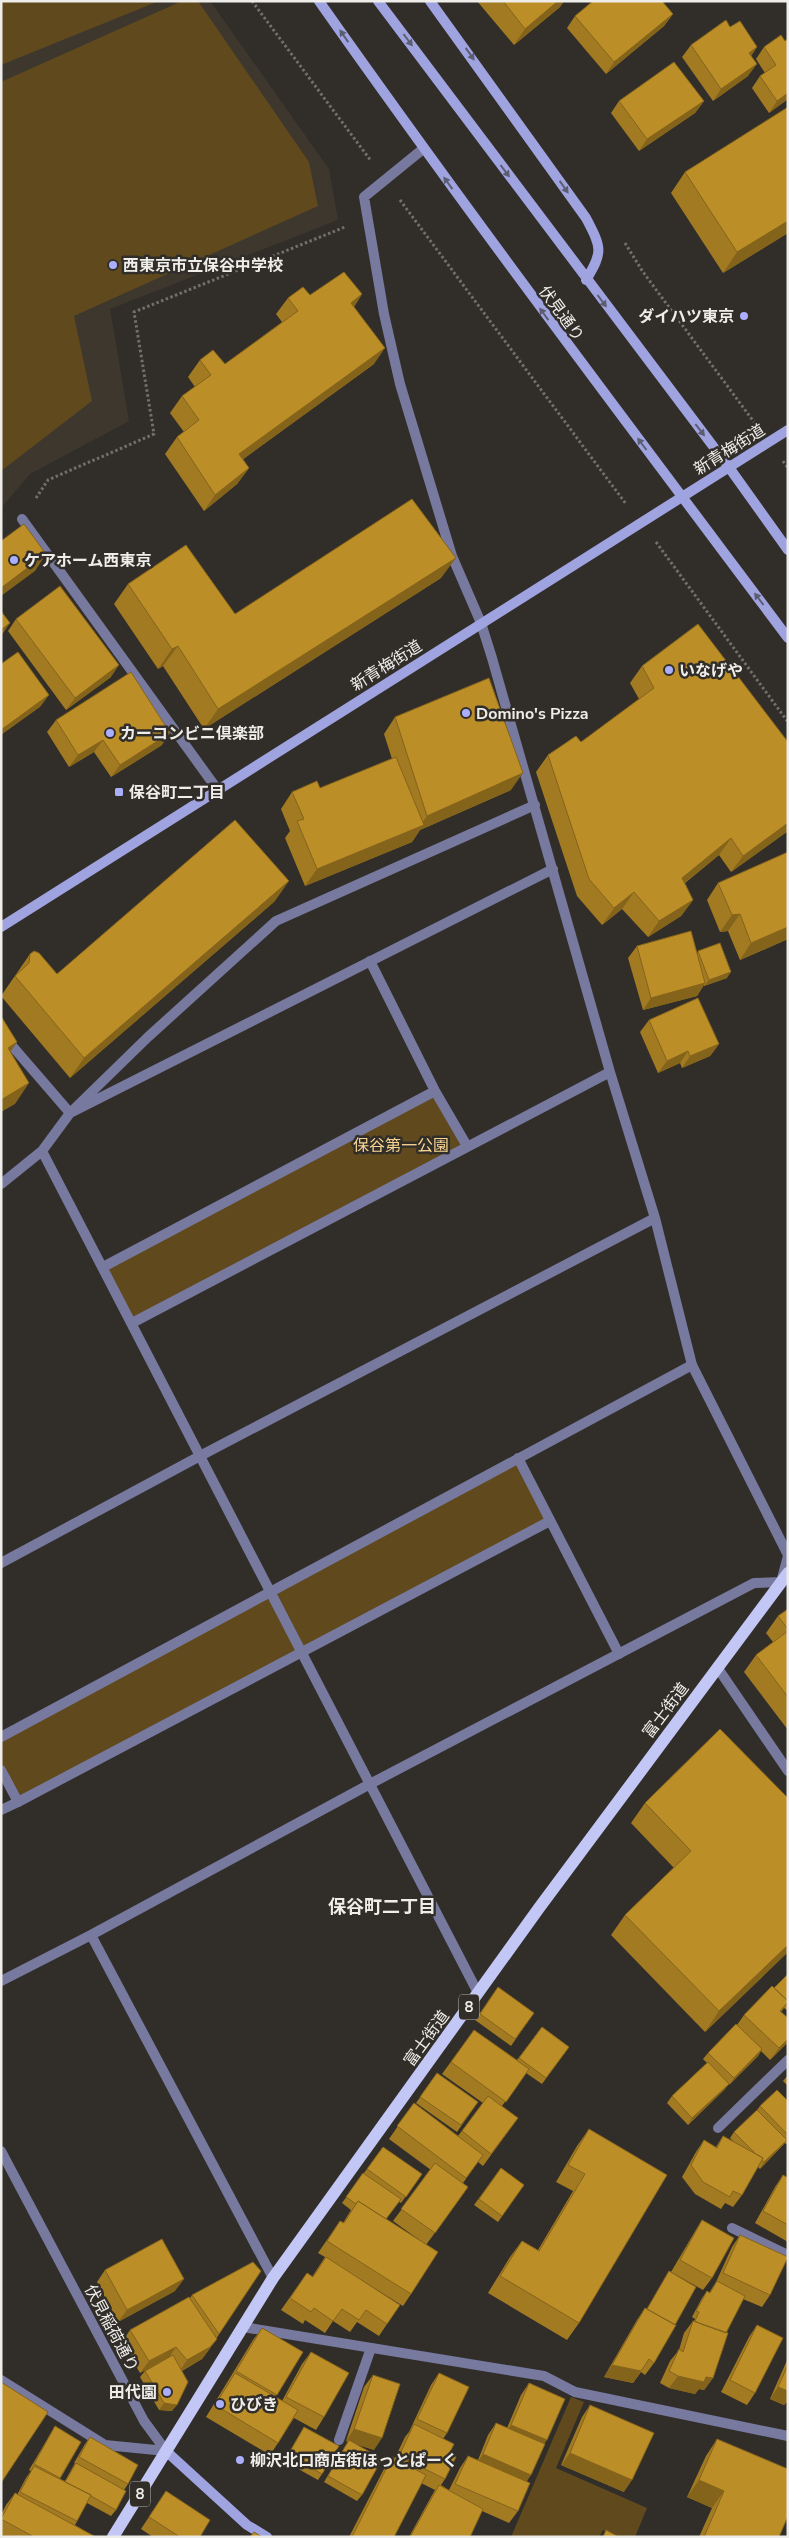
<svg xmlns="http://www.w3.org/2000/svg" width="789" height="2538" viewBox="0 0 789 2538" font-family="'Nunito Sans','Noto Sans JP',sans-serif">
	<rect width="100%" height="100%" fill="#312e2a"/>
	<path fill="#3d372d" d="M1,1H210L329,169L338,220L110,309L129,421L30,474L1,508Z"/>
	<path fill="#604a1d" d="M1,1H159L1,65Z
		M182,1H198L309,162L318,206L74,316L92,401L1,471V82Z
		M435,1091L467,1146L132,1323L103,1267Z
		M518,1458L550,1521L18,1802L1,1770V1737Z
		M571,2397L584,2402L556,2468L647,2508L635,2537H617L603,2530L599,2537H511Z"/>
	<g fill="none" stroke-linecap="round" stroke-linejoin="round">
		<path stroke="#726f6c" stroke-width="3" stroke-dasharray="2.5 2.5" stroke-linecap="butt" d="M252,1L371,161
			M400,200L626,504
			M625,243L643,272L754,422
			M783,461L788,468
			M36,498L48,480L154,434L134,312L345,227
			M656,542L788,722"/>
		<path stroke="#77799f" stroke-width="10" d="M370,961L435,1091L467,1146
			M103,1267L435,1091
			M518,1458L619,1654
			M1,1737L692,1365
			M18,1802L550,1521
			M718,2128L788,2060
			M732,2228L788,2255
			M1,2380L105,2445L166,2451
			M339,2440L371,2348"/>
		<path stroke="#77799f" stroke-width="10" d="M423,149L364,197L384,314L400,384L452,556L481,623L492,658L610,1072L655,1218L692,1365L788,1555
			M22,519L217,789
			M1,1033L70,1113L553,869
			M42,1151L478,1993
			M1,1184L42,1151L70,1113L148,1037L276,921L535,805
			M132,1323L610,1072
			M1,1563L200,1456L655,1218
			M717,1667L788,1771
			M1,1770L18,1802L1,1810
			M91,1935L273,2278
			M1,1981L91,1935L370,1784L754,1583L781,1582L788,1556
			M1,2151L144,2421L166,2451
			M243,2327L544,2376L575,2392L788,2436"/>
		<path stroke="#9fa3df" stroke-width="10" d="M319,1C471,217 630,427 788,638
			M378,1L728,466L788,550
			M430,1L586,218C601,247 604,251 586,280
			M1,927L788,430
			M166,2451L247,2525L267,2537"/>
		<path stroke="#c3c7f5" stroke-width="12" d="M113,2537L273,2278L539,1908L788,1573"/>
	</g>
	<path fill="#a27a22" d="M477,1H564L560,7L514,45Z
		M673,14L664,26L606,74L567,28L575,16Z
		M730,27L757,47L751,56L748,76L713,101L682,57L691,45Z
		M788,39V99L769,113L752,88L760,76L765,73L756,59L764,47L785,41Z
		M619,101H704L695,113L639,151L611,113Z
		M685,172L788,233L723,273L671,193Z
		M362,294L354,307L374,364L243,459L249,468L237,484L204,511L165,454L177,437L184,432L170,413L182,396L195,387L188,377L200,360L225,364L282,322L276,314L288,298L310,295Z
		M441,578L204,729L163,666L158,669L114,604L128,584L235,614Z
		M16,619L111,677L66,710L8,631Z
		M642,666L788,831L731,872L719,855L685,883L693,900L681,916L648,937L622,909L602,925L577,896L536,772L548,755L581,742L639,699L630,683Z
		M395,717L511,790L420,830L412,842L305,886L285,838L290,831L281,809L292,792L320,788L392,759L384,734Z
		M56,720L162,745L111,777L94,752L69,767L47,732Z
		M788,852V939L740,960L728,931L720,932L707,900L718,883Z
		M275,901L70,1078L1,996L30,954L57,974Z
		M637,946L697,953L698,951L727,978L704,986V985L697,996L643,1010L628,958Z
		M649,1020L719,1044L710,1056L682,1068L680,1063L658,1073L640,1032Z
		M788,1609V1730L744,1672L756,1655L773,1642L766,1633L778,1616Z
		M645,1803L788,1952L705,2032L611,1935L625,1915L674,1868L631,1823Z
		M788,1974V2011L784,2008L781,2012L788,2042L770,2060L761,2051L758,2056L729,2085V2084L724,2090L688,2125L667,2103L672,2096L707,2063L703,2059L708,2053L737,2025L744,2015L774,1988Z
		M498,1987L534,2013L511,2046L475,2020Z
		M542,2027L569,2047L542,2084L526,2073L502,2106L518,2118L483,2166L478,2162L463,2183L468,2187L426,2245L411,2294L403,2306L358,2278L387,2324L379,2336L357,2322L350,2332L333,2321L325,2333L305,2320L303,2324L281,2310L307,2273L312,2277L325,2257L318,2253L340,2221L343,2223L351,2210L342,2203L383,2147L422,2174L401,2203L399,2202L386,2219L422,2242L393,2221L431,2170L389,2139L414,2103L458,2136L483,2103L442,2074L474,2030L517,2060Z
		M437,2073L478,2102L457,2132L416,2103Z
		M788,2075V2086L783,2081Z
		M788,2101V2145L785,2143L782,2146L760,2169L758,2167L742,2195L733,2207L725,2203L721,2209L695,2194L682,2177L696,2152L704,2140L716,2147L723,2136L733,2141L730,2138L734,2132L757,2110L760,2106Z
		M589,2129L579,2323L567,2340L488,2293L510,2257L522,2241L538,2250L573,2191L556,2182L577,2146Z
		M501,2168L524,2185L498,2222L474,2205Z
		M783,2175L788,2178V2242L755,2223L775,2187Z
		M702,2220L712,2278L703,2290L671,2272L694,2233Z
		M740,2235L770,2295L762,2307L743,2299L726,2333L713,2378L704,2390L699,2389L695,2394L669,2388L660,2383L670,2361L679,2350L684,2333L693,2321H694L695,2319L692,2317L702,2298L707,2291L709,2293L716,2282L732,2247Z
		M105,2270L175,2291L118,2322L97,2282Z
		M261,2271L208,2351L202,2359L182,2371L172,2411L159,2410L140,2377L145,2371L158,2363L140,2373L122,2342L130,2330L190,2298L192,2295Z
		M669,2271L654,2363L645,2375L641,2372L633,2383L604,2377L637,2320L645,2308L647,2309Z
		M757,2325L755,2393L747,2405L721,2392L749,2337Z
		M262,2328L303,2352L275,2397L282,2401L302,2364L311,2352L324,2417L316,2430L294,2418L278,2443L270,2455L206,2417L253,2340Z
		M788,2358V2401L784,2405L770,2399Z
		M439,2373L447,2433L443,2439L449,2454L445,2479L441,2485L449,2490L460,2468L468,2456L478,2460L488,2435L496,2423L507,2428L521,2395L529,2383L544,2444L527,2481L518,2511L509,2523L482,2511L470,2537H409L431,2497L435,2490L421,2483L394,2537H349L384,2469L392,2457L395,2458L405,2437L409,2432L431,2385Z
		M373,2375L374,2450L356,2444L362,2495L357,2501L324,2482L348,2442L346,2441L364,2387Z
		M590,2405L624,2492L561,2465L582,2417Z
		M55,2426L81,2442L60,2479L65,2481L75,2463H74L85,2444L90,2437L128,2484L124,2490L116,2510L111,2516L87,2503L75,2525L94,2537H3L1,2536V2515L6,2505L15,2493L17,2495L26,2478L31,2471L29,2470L51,2433Z
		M304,2427L322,2474L318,2480L284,2461Z
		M717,2439L779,2537H699L712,2508L687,2497L706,2456Z
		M166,2491L200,2537H153L141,2529Z"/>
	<path fill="#84631b" d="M558,1H564L560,7L514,45L525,29Z
		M673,14L664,26L606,74L614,62Z
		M757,47L749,59V53Z
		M757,64L748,76L713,101L721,89Z
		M788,93V99L769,113L777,101Z
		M704,101L695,113L639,151L647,139Z
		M788,221V233L723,273L737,252Z
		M362,294L351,311V303Z
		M385,348L374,364L227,471L239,454Z
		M249,468L237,484L204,511L215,495Z
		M46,554L35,571L1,596V588Z
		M456,558L441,578L204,729L218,709Z
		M10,623L1,636V630Z
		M178,646L163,666L158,669L172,649Z
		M119,665L111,677L66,710L75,698Z
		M49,695L40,707L1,735V730Z
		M170,733L162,745L111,777L120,765Z
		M103,740L94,752L69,767L78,755Z
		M523,773L511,790L420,830L412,842L305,886L317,869L419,827L427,816Z
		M788,823V831L731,872L743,856Z
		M731,838L719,855L670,894L682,878Z
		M289,881L275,901L70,1078L84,1058Z
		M634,892L622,909L602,925L614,908Z
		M693,900L681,916L648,937L659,921Z
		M740,914L728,931L720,932L732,915Z
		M788,927V939L740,960L751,943Z
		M731,972L727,978L704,986L709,980Z
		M705,983L697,996L643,1010L651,998Z
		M17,1042L3,1063L8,1048Z
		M719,1044L710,1056L682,1068L690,1056Z
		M688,1051L680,1063L658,1073L667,1061Z
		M29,1083L15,1104L1,1112V1100Z
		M788,1945V1952L705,2032L719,2011Z
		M788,2039V2042L770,2060L779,2048Z
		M762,2049L758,2056L729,2085L734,2078Z
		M729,2084L724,2090L688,2125L692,2118Z
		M787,2140L782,2146L760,2169L764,2162Z
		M184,2279L175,2291L118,2322L127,2310Z
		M217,2339L202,2359L179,2372L187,2360Z
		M176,2347L168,2359L140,2373L149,2361Z
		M612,2365L641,2371L633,2383L604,2377Z
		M678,2376L706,2377L713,2378L704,2390L699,2389L695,2394L669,2388Z
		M778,2387L788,2391V2401L784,2405L770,2399Z
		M164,2403L177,2405L172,2411L159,2410Z
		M511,2425L547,2440L538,2453L502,2437Z
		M354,2429L382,2438L374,2450L346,2441Z
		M570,2453L632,2480L624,2492L561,2465Z
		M483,2454L531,2475L523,2487L475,2466Z
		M699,2480L724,2491L712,2508L687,2497Z"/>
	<path fill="#bc8e27" stroke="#84631b" d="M503,1H558L525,29Z
		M593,1H662L673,14L614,62L575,16Z
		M726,20L730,27L740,21L757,47L749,53L757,64L721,89L691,45Z
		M781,35L785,41L788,39V93L777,101L760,76L776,65L764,47Z
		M674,62L704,101L647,139L619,101Z
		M788,107V221L737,252L685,172Z
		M344,272L362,294L351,303L385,348L239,454L249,468L215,495L177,437L199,420L182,396L211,375L200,360L213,350L225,364L298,311L288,298L303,287L310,295Z
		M412,499L456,558L218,709L178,646L172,649L128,584L186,545L235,614Z
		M24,524L46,554L1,588V541Z
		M60,586L119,665L75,698L16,619Z
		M1,611L10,623L1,630Z
		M698,624L788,742V823L743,856L731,838L682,878L693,900L659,921L634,892L614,908L589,879L548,755L576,736L581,742L654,688L642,666Z
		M18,652L49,695L1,730V664Z
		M131,672L170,733L120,765L103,740L78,755L56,720Z
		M489,678L523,773L427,816L395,717Z
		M396,757L424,825L317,869L297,821L304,819L292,792L317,781L320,788Z
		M235,820L289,881L84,1058L15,976L29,963L30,954L34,951L39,953L57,974Z
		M788,852V927L751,943L740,914L732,915L718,883Z
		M691,931L705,983L651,998L637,946Z
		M720,943L731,972L709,980L698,951Z
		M698,998L719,1044L690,1056L688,1051L667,1061L649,1020Z
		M1,1016L17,1042L8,1048L29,1083L1,1100Z
		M788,1609V1629L778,1616Z
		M788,1631V1697L756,1655Z
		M720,1729L788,1798V1945L719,2011L625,1915L691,1851L645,1803Z
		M788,1974V2001L774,1988Z
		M772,1986L788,2001V2002L780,2011L788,2018V2039L779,2048L744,2015Z
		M498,1987L534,2013L515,2039L480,2014Z
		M736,2024L762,2049L734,2078L708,2053Z
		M542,2027L569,2047L546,2078L519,2058Z
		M474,2030L529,2069L506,2102L451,2062Z
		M708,2062L729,2084L692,2118L672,2096Z
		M437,2073L478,2102L461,2125L420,2097Z
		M777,2090L788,2101V2135L760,2106Z
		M488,2096L518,2118L491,2154L462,2131Z
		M414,2103L483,2155L466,2178L397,2126Z
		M757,2110L787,2140L764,2162L762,2160L763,2158L756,2154L734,2132Z
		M589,2129L667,2175L579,2323L500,2276L522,2241L539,2251L585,2174L568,2165Z
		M723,2136L763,2158L742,2195L733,2191L730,2197L703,2182L691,2165L704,2140L717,2148Z
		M383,2147L422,2174L406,2197L367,2169Z
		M435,2163L468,2187L435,2233L401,2209Z
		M501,2168L524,2185L502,2216L479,2199Z
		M363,2173L401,2199L386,2219L358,2201L356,2204L346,2197Z
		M783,2175L788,2178V2225L763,2211Z
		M358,2201L438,2252L411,2294L327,2241L340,2221L344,2223Z
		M702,2220L734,2238L712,2278L680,2260Z
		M740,2235L788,2257L770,2295L723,2273Z
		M162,2239L184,2279L127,2310L105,2270Z
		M326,2257L400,2305L387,2324L366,2310L359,2320L342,2309L333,2321L314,2308L311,2312L290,2298L307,2273L313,2277Z
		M253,2262L261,2271L219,2334L192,2295Z
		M669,2271L696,2287L675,2325L647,2309Z
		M717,2281L745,2296L726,2333L701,2324L695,2321L699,2312L696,2311L707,2291L710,2293Z
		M189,2297L217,2339L210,2347L187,2360L176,2347L149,2361L130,2330Z
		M645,2308L676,2325L654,2363L649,2359L641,2371L612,2365Z
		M693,2321L728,2333L713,2378L706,2377L704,2382L678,2376L669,2371L679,2349L683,2352Z
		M757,2325L783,2338L755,2393L730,2380Z
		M262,2328L303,2352L277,2395L236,2371Z
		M311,2352L349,2373L324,2417L286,2397Z
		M173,2355L188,2382L177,2405L164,2403L145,2371Z
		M788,2365V2391L778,2387Z
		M235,2373L298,2410L278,2443L215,2405Z
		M439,2373L469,2387L447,2433L417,2419Z
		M373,2375L400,2384L382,2438L354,2429Z
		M1,2382L48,2412L1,2483Z
		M529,2383L565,2399L547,2440L511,2425Z
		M590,2405L654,2433L632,2480L570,2453Z
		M496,2423L545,2444L531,2475L483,2454Z
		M414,2424L454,2444L449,2454L456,2457L445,2479L399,2456Z
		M55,2426L81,2442L60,2478L34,2464Z
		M304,2427L339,2446L322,2474L288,2455Z
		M90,2437L138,2465L128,2484L79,2457Z
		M717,2439L788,2469V2516L779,2537H704L724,2491L699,2480Z
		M349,2440L382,2459L362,2495L328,2476Z
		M468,2456L530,2483L518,2511L455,2484Z
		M392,2457L426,2475L394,2537H352Z
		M76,2463L126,2491L116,2510L91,2496V2495L65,2482Z
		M34,2466L91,2495L77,2521L20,2492Z
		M439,2485L483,2509L470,2537H410Z
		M166,2491L210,2520L200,2537H180L149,2517Z
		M15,2493L94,2536V2537H34L1,2519Z
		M606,2530L619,2537H603Z
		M254,2532L262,2537H250Z"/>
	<defs><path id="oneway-solid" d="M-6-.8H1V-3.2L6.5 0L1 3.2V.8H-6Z" transform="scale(1.25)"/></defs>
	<g fill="#5d5d72">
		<use href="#oneway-solid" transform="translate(344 36) rotate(-125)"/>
		<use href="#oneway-solid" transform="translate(408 40) rotate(53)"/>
		<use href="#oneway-solid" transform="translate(470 54) rotate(55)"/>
		<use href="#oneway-solid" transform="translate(505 171) rotate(53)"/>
		<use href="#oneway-solid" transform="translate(448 183) rotate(-126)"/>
		<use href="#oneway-solid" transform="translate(564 187) rotate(55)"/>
		<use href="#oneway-solid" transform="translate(602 301) rotate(53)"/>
		<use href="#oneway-solid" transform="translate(544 314) rotate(-126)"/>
		<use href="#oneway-solid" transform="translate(700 430) rotate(52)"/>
		<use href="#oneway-solid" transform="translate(642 444) rotate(-127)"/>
		<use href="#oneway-solid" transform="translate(759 599) rotate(-127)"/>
	</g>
	<g fill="#abaffb" stroke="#312e2a" stroke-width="2">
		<circle cx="113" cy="265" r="5"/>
		<circle cx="744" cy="316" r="5"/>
		<circle cx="14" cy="560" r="5"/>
		<circle cx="669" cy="670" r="5"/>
		<circle cx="466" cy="713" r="5"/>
		<circle cx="110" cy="733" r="5"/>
		<rect x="114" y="787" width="10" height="10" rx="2.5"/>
		<circle cx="167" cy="2392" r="5"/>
		<circle cx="220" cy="2404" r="5"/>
		<circle cx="240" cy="2460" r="5"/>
	</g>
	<g text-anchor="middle" stroke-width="5" stroke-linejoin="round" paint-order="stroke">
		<g fill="#312e2a" stroke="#b6b4b0" stroke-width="1">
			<rect x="459" y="1994.5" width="20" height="25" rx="4"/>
			<rect x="130" y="2481.5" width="20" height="25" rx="4"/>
		</g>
		<g font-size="15" font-weight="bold" fill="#efedea">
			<text x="469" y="2012">8</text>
			<text x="140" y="2499">8</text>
		</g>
		<g font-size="16" font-weight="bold" fill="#efedea" stroke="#312e2a" text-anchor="start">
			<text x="123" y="271">西東京市立保谷中学校</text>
			<text x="734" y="322" text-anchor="end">ダイハツ東京</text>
			<text x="24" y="566">ケアホーム西東京</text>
			<text x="679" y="676">いなげや</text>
			<text x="476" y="719">Domino's Pizza</text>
			<text x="120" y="739">カーコンビニ倶楽部</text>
			<text x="129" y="798">保谷町二丁目</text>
			<text x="157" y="2398" text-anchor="end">田代園</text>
			<text x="230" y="2410">ひびき</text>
			<text x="250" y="2466">柳沢北口商店街ほっとぱーく</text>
		</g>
		<g font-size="16" fill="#efedea" stroke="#312e2a">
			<text transform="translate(562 313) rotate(54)" y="6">伏見通り</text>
			<text transform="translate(729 449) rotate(-32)" y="6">新青梅街道</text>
			<text transform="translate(386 665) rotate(-32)" y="6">新青梅街道</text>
			<text transform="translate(665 1710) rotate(-53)" y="6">富士街道</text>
			<text transform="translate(426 2038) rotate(-54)" y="6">富士街道</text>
			<text transform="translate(112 2328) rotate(62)" y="6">伏見稲荷通り</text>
		</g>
		<g font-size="16" fill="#f9d591" stroke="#312e2a">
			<text x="401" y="1151">保谷第一公園</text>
		</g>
		<g font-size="18" font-weight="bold" fill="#efedea" stroke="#312e2a">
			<text x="382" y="1913">保谷町二丁目</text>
		</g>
	</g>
	<rect width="789" height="2538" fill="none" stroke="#efedea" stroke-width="5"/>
</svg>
